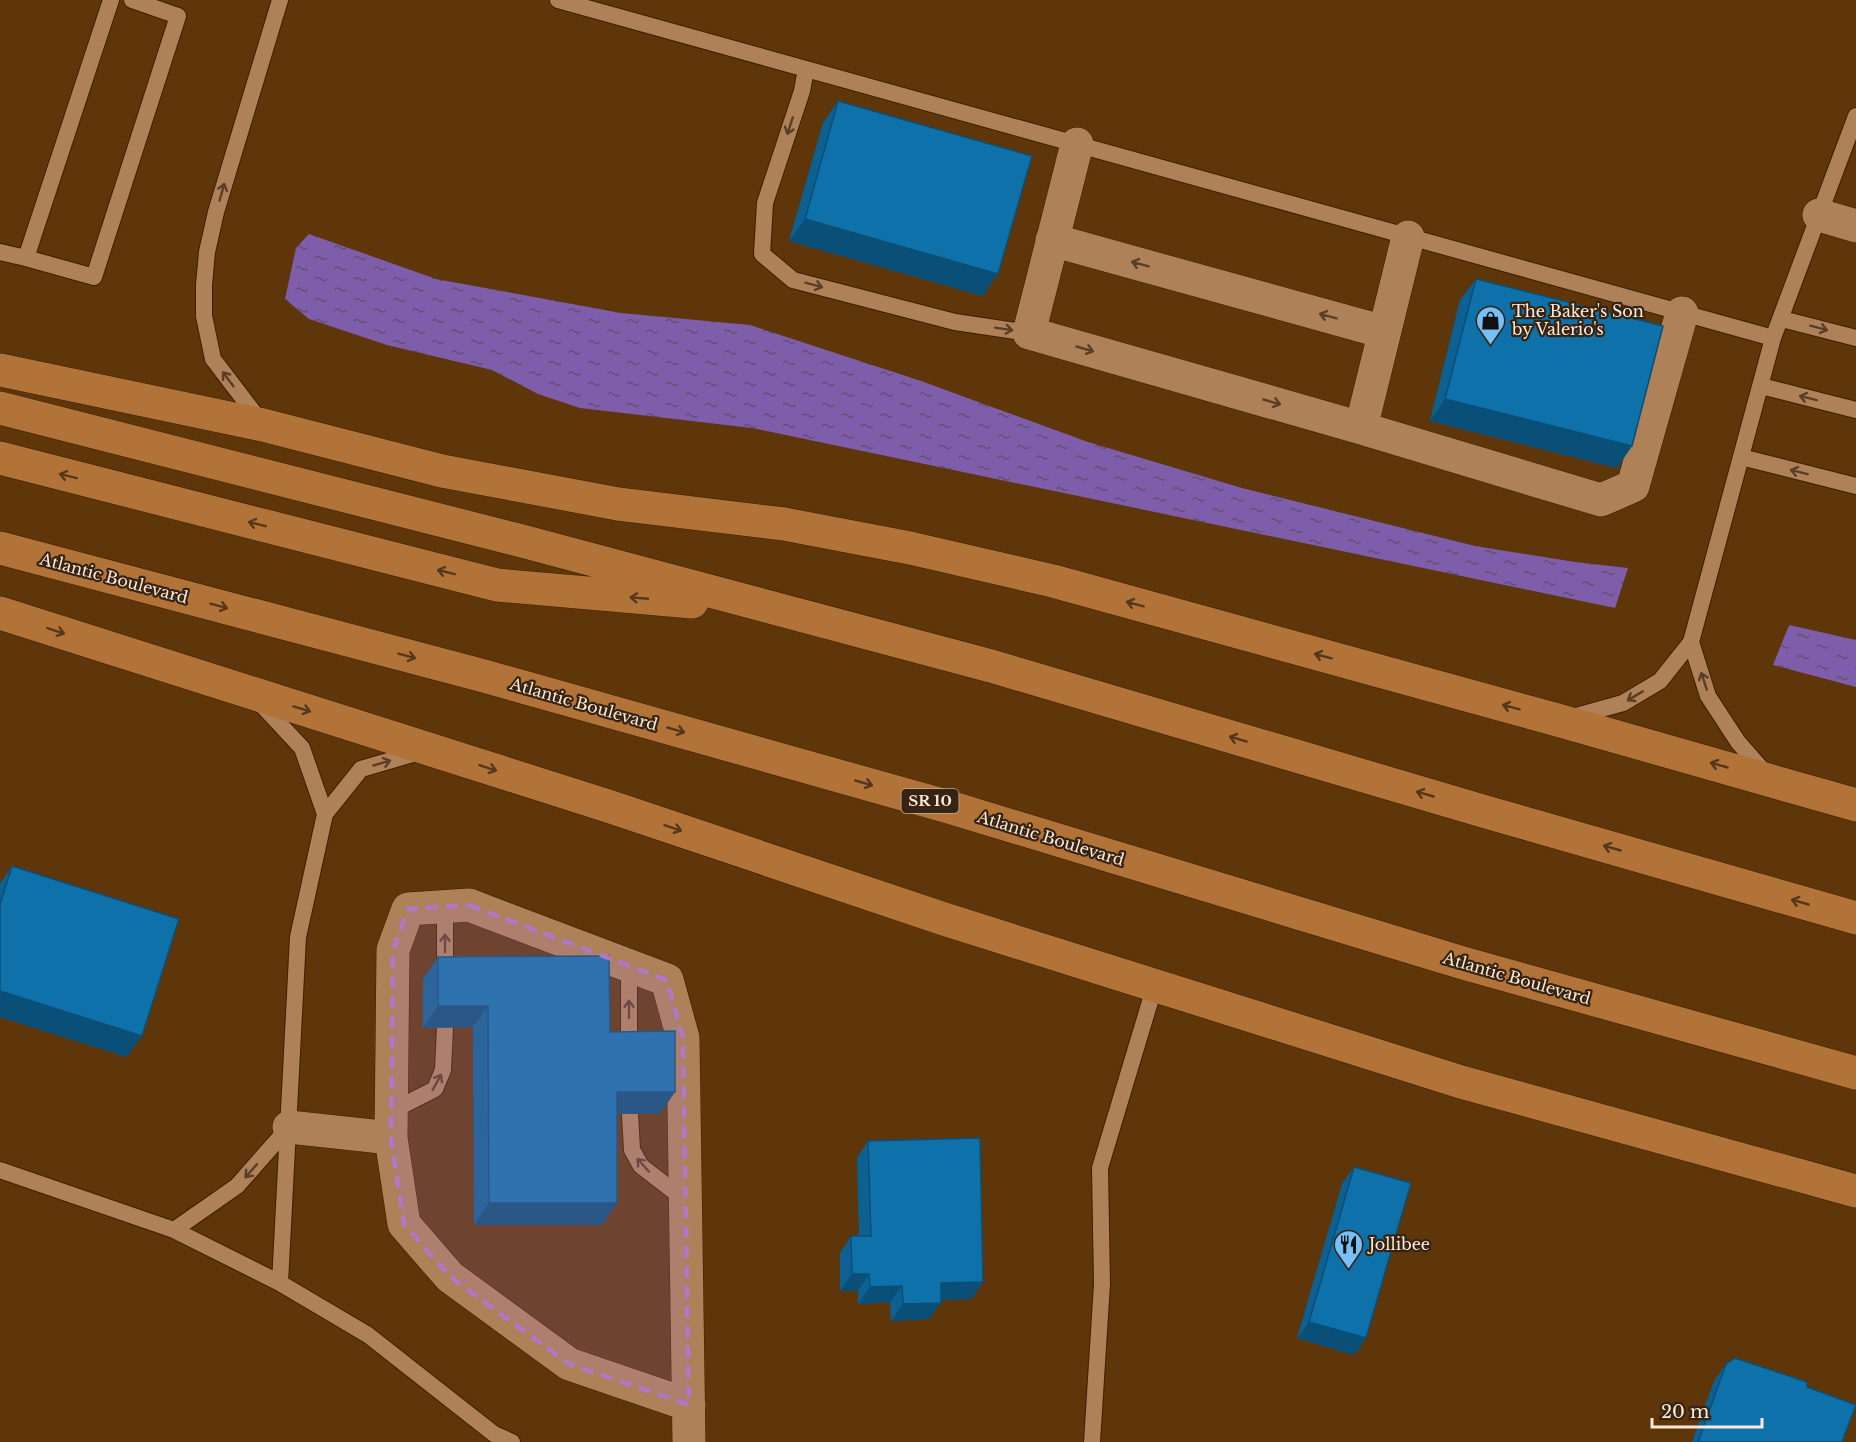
<svg xmlns="http://www.w3.org/2000/svg" width="1856" height="1442" viewBox="0 0 1856 1442" font-family="'Libre Baskerville',serif">
	<defs>
		<pattern id="water-ripples" width="26" height="14" patternUnits="userSpaceOnUse" patternTransform="scale(1.5)"><rect width="26" height="14" fill="#7e5dab"/><path d="M2 4q2-2 4 0t4 0M15 11q2-2 4 0t4 0" fill="none" stroke="#625071"/></pattern>
	</defs>
	<rect width="100%" height="100%" fill="#5e3609"/>
	<path fill="url(#water-ripples)" d="M309,234L436,279L621,313L750,325L921,381L1088,442L1242,488L1475,546L1575,562L1628,568L1615,608L752,428L580,408L538,394L492,370L387,345L309,319L285,299L296,248Z
		M1789,625L1856,640V687L1773,665Z"/>
	<g fill="none" stroke-linecap="round" stroke-linejoin="round">
		<defs>
			<path id="lane" d="M111,0L26,258L94,277L178,16L132,0
				M558,0L1773,338
				M806,69L802,91L765,203L762,254L793,280L955,322L1029,333
				M0,252L26,258
				M1782,319L1856,338
				M1761,386L1856,410
				M261,422L213,359L204,316V285L207,252L216,212L280,0
				M1741,457L1856,486
				M1691,642L1708,696L1738,742L1767,775
				M259,702L302,748L325,814
				M1569,718L1623,703L1660,681L1691,642L1773,338L1856,116
				M629,964V1053
				M445,978V906
				M392,1111L435,1089L443,1070L445,1028
				M630,1114L632,1150L641,1166L685,1200
				M0,1170L174,1230L280,1283L368,1335L494,1434L512,1442
				M174,1230L237,1186L289,1127
				M280,1283L298,937L325,814L361,769L423,751
				M1092,1442L1102,1284L1100,1168L1155,985"/>
			<path id="street" d="M1077,144L1029,333L1361,428L1601,500L1633,486L1682,313
				M1819,215L1856,226
				M1052,240L1384,332
				M1361,428L1408,237
				M289,1127L391,1138
				M689,1405L569,1364L450,1277L404,1224L391,1138L393,950L408,909L469,905L667,980L683,1038L689,1442"/>
			<path id="highway" d="M0,370L263,425L442,471L618,504L784,524L910,548L1053,581L1561,721L1856,805
				M0,408L522,541L991,666L1486,812L1856,918
				M0,458L497,585L692,602
				M0,548L484,676L949,807L1463,963L1856,1073
				M0,613L611,807L944,919L1461,1082L1856,1191"/>
		</defs>
		<use href="#lane" stroke="#3d1f00" stroke-width="18"/>
		<use href="#street" stroke="#3d1f00" stroke-width="34"/>
		<use href="#highway" stroke="#3d1f00" stroke-width="34"/>
		<use href="#lane" stroke="#af8158" stroke-width="16"/>
		<use href="#street" stroke="#af8158" stroke-width="33"/>
		<use href="#highway" stroke="#b17338" stroke-width="33"/>
	</g>
	<path fill="#0c6192" d="M838,101L983,296L789,241L823,123Z
		M1476,279L1632,446L1617,468L1430,421L1460,300Z
		M12,866L127,1057L0,1017V884Z
		M438,957L610,1032L660,1114H617L602,1225H474L473,1027L423,1028V979Z
		M868,1141L983,1282L972,1299L941,1300V1303L929,1319L891,1321L890,1302L858,1304V1291H840V1253L851,1236H859L857,1158Z
		M1354,1167L1366,1338L1354,1355L1297,1338L1342,1184Z
		M1726,1364L1807,1387L1842,1442H1692L1714,1381Z"/>
	<path fill="#0a4f77" d="M805,219L998,274L983,296L789,241Z
		M1445,399L1632,446L1617,468L1430,421Z
		M0,991L142,1036L127,1057L0,1017Z
		M438,1006H488L473,1027L423,1028Z
		M617,1092H675L660,1114H602Z
		M489,1203H617L602,1225H474Z
		M852,1274H869L858,1291H840Z
		M983,1282L972,1299L929,1300L941,1283Z
		M902,1286L890,1302L858,1304L870,1287Z
		M941,1303L929,1319L891,1321L903,1304Z
		M1309,1322L1366,1338L1354,1355L1297,1338Z"/>
	<path fill="#0e71aa" stroke="#0a4f77" stroke-width="1.5" d="M838,101L1032,156L998,274L805,219Z
		M1476,279L1663,326L1632,446L1445,399Z
		M12,866L179,919L142,1036L0,991V904Z
		M609,956L610,1032L675,1031V1092H617V1203H489L488,1006H438V957Z
		M980,1138L983,1282L941,1283V1303L903,1304L902,1286L870,1287L869,1274H852L851,1236H871L868,1141Z
		M1354,1167L1411,1183L1366,1338L1309,1322Z
		M1735,1358L1807,1382V1387L1856,1405L1842,1442H1698L1726,1364Z"/>
	<defs><path id="oneway-shaft" d="M-6 0H5M1.5-3L5.5 0L1.5 3" fill="none" stroke-width="1.6" stroke-linecap="round" stroke-linejoin="round" transform="scale(1.5)"/></defs>
	<g stroke="#5a3f27">
		<use href="#oneway-shaft" transform="translate(790 126) rotate(108)"/>
		<use href="#oneway-shaft" transform="translate(222 192) rotate(-74)"/>
		<use href="#oneway-shaft" transform="translate(1140 264) rotate(-165)"/>
		<use href="#oneway-shaft" transform="translate(814 285) rotate(15)"/>
		<use href="#oneway-shaft" transform="translate(1328 316) rotate(-165)"/>
		<use href="#oneway-shaft" transform="translate(1819 328) rotate(15)"/>
		<use href="#oneway-shaft" transform="translate(1004 329) rotate(9)"/>
		<use href="#oneway-shaft" transform="translate(1085 349) rotate(16)"/>
		<use href="#oneway-shaft" transform="translate(228 379) rotate(-127)"/>
		<use href="#oneway-shaft" transform="translate(1808 398) rotate(-166)"/>
		<use href="#oneway-shaft" transform="translate(1272 402) rotate(16)"/>
		<use href="#oneway-shaft" transform="translate(1799 472) rotate(-166)"/>
		<use href="#oneway-shaft" transform="translate(1704 681) rotate(-108)"/>
		<use href="#oneway-shaft" transform="translate(1635 696) rotate(149)"/>
		<use href="#oneway-shaft" transform="translate(382 763) rotate(-16)"/>
		<use href="#oneway-shaft" transform="translate(445 943) rotate(-90)"/>
		<use href="#oneway-shaft" transform="translate(629 1009) rotate(-90)"/>
		<use href="#oneway-shaft" transform="translate(437 1082) rotate(-61)"/>
		<use href="#oneway-shaft" transform="translate(643 1165) rotate(-132)"/>
		<use href="#oneway-shaft" transform="translate(251 1171) rotate(131)"/>
	</g>
	<g stroke="#55371c">
		<use href="#oneway-shaft" transform="translate(68 476) rotate(-166)"/>
		<use href="#oneway-shaft" transform="translate(257 524) rotate(-166)"/>
		<use href="#oneway-shaft" transform="translate(446 572) rotate(-166)"/>
		<use href="#oneway-shaft" transform="translate(639 598) rotate(-175)"/>
		<use href="#oneway-shaft" transform="translate(1135 604) rotate(-165)"/>
		<use href="#oneway-shaft" transform="translate(219 606) rotate(15)"/>
		<use href="#oneway-shaft" transform="translate(56 631) rotate(18)"/>
		<use href="#oneway-shaft" transform="translate(407 656) rotate(15)"/>
		<use href="#oneway-shaft" transform="translate(1323 656) rotate(-165)"/>
		<use href="#oneway-shaft" transform="translate(1511 707) rotate(-165)"/>
		<use href="#oneway-shaft" transform="translate(302 709) rotate(17)"/>
		<use href="#oneway-shaft" transform="translate(676 730) rotate(16)"/>
		<use href="#oneway-shaft" transform="translate(1238 739) rotate(-164)"/>
		<use href="#oneway-shaft" transform="translate(1719 765) rotate(-164)"/>
		<use href="#oneway-shaft" transform="translate(488 768) rotate(18)"/>
		<use href="#oneway-shaft" transform="translate(864 783) rotate(16)"/>
		<use href="#oneway-shaft" transform="translate(1425 794) rotate(-164)"/>
		<use href="#oneway-shaft" transform="translate(673 828) rotate(18)"/>
		<use href="#oneway-shaft" transform="translate(1612 848) rotate(-164)"/>
		<use href="#oneway-shaft" transform="translate(1800 902) rotate(-164)"/>
	</g>
	<path fill="#af78c9" fill-opacity="0.2" stroke="#af78c9" stroke-width="4.5" stroke-dasharray="12 8" stroke-linejoin="round" d="M469,905L667,980L683,1038L689,1405L569,1364L450,1277L404,1224L391,1138L393,950L408,909Z"/>
	<defs>
		<symbol id="shop-pin" viewBox="-11 -11 22 30"><path d="M0 17L-7.5 6A9.5 9.5 0 1 1 7.5 6Z" fill="#76c0f7" stroke="#362312"/><path d="M-5-2.5h2.3a2.7 3.5 0 0 1 5.4 0H5L5.5 6h-11ZM-1.5-2.5h3a1.5 2.3 0 0 0-3 0Z" fill="#111"/></symbol>
		<symbol id="restaurant-pin" viewBox="-11 -11 22 30"><path d="M0 17L-7.5 6A9.5 9.5 0 1 1 7.5 6Z" fill="#76c0f7" stroke="#362312"/><path d="M-5-6h1v4h1v-4h1v4h1v-4h1v5L-1.5 .5V6h-2V.5L-5-1ZM5-6V6H3V1.5H1.5Q1.5-4 5-6Z" fill="#111"/></symbol>
	</defs>
	<g fill-rule="evenodd">
		<use href="#shop-pin" x="1474" y="304" width="33" height="45"/>
		<use href="#restaurant-pin" x="1332" y="1228" width="33" height="45"/>
	</g>
	<g text-anchor="middle" stroke-width="4.5" stroke-linejoin="round" paint-order="stroke">
		<rect fill="#362312" stroke="#c1ae9d" stroke-width="1.5" x="901.5" y="789" width="57" height="24" rx="4.5"/>
		<g font-size="15" font-weight="bold" fill="#fde9d8">
			<text x="930" y="806">SR 10</text>
		</g>
		<g font-size="16" fill="#fde9d8" stroke="#362312" text-anchor="start">
			<text x="1512" y="317">The Baker's Son<tspan x="1512" dy="18">by Valerio's</tspan></text>
			<text x="1369" y="1250">Jollibee</text>
		</g>
		<g font-size="16" fill="#fde9d8" stroke="#362312">
			<text transform="translate(114 578) rotate(15)" y="6">Atlantic Boulevard</text>
			<text transform="translate(584 704) rotate(16)" y="6">Atlantic Boulevard</text>
			<text transform="translate(1051 838) rotate(17)" y="6">Atlantic Boulevard</text>
			<text transform="translate(1517 978) rotate(16)" y="6">Atlantic Boulevard</text>
		</g>
	</g>
	<path d="M1652 1418v9h110v-9" fill="none" stroke="#fde9d8" stroke-width="3"/>
	<text x="1661" y="1418" font-size="18" fill="#fde9d8" stroke="#362312" stroke-width="4.5" paint-order="stroke">20 m</text>
</svg>
